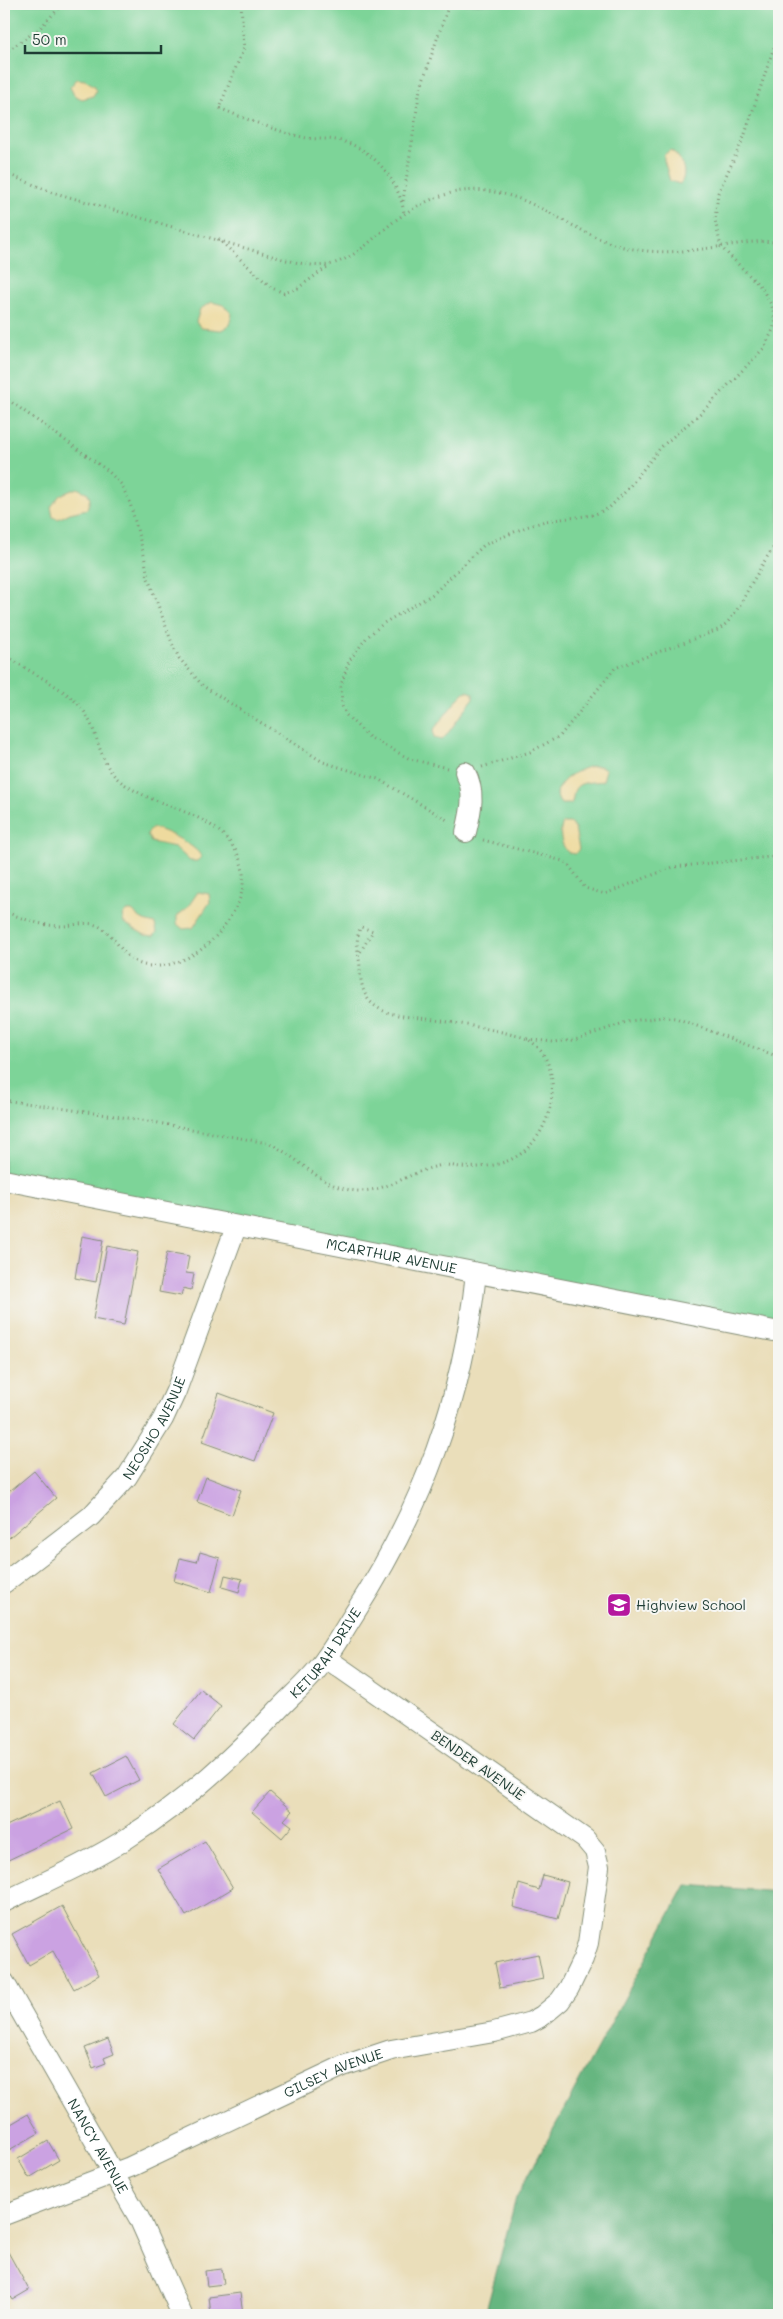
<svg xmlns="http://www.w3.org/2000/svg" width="783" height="2319" viewBox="0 0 783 2319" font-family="Mali,sans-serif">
	<rect width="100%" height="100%" fill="#f6f6f2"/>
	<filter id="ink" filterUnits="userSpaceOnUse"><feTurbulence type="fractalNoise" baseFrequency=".02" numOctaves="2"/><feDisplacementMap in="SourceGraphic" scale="10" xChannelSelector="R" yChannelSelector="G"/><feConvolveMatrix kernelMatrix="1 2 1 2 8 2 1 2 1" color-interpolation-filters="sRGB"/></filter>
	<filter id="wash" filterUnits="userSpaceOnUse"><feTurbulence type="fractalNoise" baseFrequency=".0096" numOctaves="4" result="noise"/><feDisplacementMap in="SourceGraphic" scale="20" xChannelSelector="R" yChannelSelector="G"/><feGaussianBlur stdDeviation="1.12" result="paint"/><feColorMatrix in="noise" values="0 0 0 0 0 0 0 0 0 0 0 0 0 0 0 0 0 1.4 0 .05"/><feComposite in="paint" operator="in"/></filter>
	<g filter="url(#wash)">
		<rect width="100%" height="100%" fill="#eadeba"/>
		<path fill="#7dd498" stroke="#4e8866" d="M4,4H779V1332L4,1180Z"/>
		<path fill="#66b680" stroke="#427a5a" d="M686,1885L779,1892V2315H485L516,2198Z"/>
		<path fill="#eeda9e" stroke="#868c69" d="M77,79L85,80L95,86L96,91L93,96L82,99L74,95L70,87Z
			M670,150C681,155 689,174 680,184L670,181L664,160V155Z
			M212,302L223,305L232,314L229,326L221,330L201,328L196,322L200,309Z
			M77,488L88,493L90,499L87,509L70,513L58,519L53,517L51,507L60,495Z
			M467,691L473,693V699L445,737L442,740L434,738L433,730C441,722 460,693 467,691Z
			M593,766H600L606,769L603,781C594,783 577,780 574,792C573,796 573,800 571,804H561C546,786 578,768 593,766Z
			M563,823H570L575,829L579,849L575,854L569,853C561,846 558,833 563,823Z
			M152,828C163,829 199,847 201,857L197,861H190L175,847L151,842L147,834Z
			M198,892L209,894L210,902L193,928L183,929L177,924V916L187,908Z
			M127,911H132L144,921L155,924L157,932L154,936L145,935L124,923L122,915Z"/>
		<g id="blocks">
			<path fill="#cba2e2" d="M82,1236L103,1240L96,1282L75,1278Z
				M107,1246L138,1252L124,1325L93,1319Z
				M167,1252L189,1256L186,1273L194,1274L191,1290L183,1288L181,1296L159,1292Z
				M219,1393L273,1413L255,1461L202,1442Z
				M34,1471L56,1498L4,1542V1496Z
				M206,1477L241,1490L232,1515L197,1502Z
				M200,1552L220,1558L211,1592L174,1581L180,1558L197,1562Z
				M225,1575L242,1579L239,1592L222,1587Z
				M201,1690L221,1706L194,1740L174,1724Z
				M126,1756L139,1780L106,1797L93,1773Z
				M270,1792L292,1811L284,1820L292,1826L282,1838L252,1812Z
				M60,1801L73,1829L4,1862V1827Z
				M205,1841L233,1888L186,1916L158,1869Z
				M543,1875L568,1882L558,1919L513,1907L519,1884L539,1890Z
				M62,1906L99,1975L74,1989L53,1951L29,1965L12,1934Z
				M538,1954L543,1979L500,1988L495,1963Z
				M108,2039L114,2054L104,2058L106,2063L93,2068L85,2048Z
				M28,2114L39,2133L9,2150L4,2140V2128Z
				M48,2141L59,2160L29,2178L18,2159Z
				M8,2252L29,2290L12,2300L4,2286V2255Z
				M222,2269L224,2284L207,2286L205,2271Z
				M240,2293L243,2313L211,2315L209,2297Z"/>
		</g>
	</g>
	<g filter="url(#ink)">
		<use href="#blocks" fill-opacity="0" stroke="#848e77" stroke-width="1"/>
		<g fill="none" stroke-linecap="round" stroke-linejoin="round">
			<defs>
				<g id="minor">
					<path d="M465,772C476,792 471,811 466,832"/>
					<path id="s1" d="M4,1180L779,1332"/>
					<path id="s2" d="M4,1583L91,1516L127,1477L163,1419L176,1391L236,1227"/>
					<path id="s3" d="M4,1902C44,1882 87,1864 126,1839C183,1803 231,1760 277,1711C291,1696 308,1682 320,1666C333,1650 343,1631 354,1614C423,1507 463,1399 476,1273"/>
					<path id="s4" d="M4,1982L139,2218L182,2315"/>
					<path id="s5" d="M4,2215L130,2167L343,2066L391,2050L494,2032L531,2022L542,2016L560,2001L569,1988L583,1959L588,1943L599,1867L595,1851L585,1839L326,1658"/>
				</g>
			</defs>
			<use href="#minor" stroke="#848e77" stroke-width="22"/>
			<path stroke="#848e77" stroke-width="3" stroke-dasharray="1 4" stroke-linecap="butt" d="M241,4L244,48L219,108C246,119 274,130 302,137C313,140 325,138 336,140C370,145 400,180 404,214
				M4,53L39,29L63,4
				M4,175L12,176L52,192L286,260C300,263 314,267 328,265C360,258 377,232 403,215C418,204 444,193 462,191C529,184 569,235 628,248C660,255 691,251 723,246C741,244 761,239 779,243
				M403,201L420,89L449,4
				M218,239L272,288L284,293L298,288L330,265
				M4,397L107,470L121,484L130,503L144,555L148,578L172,643L179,658L203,686L323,762L378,779L449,821
				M4,653C28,674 63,684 83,710C99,731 98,763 119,780C153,808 205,808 232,845C246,864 247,888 235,909C229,919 222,931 213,939C196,958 158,975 134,961C120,952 112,931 96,925C85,921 73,926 62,926C41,926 23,919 4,911
				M482,767L530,752L560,736L615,668L718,630C737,618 744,594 756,576C763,563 771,551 779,539
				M447,768L410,759L395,751L369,737L346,715L342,706L341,685L349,661L367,637L384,623L433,594L484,545L526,527L545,521L593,515L609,508L626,491L661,447L703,411L764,348L773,330L775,322L772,306L761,287L721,247L715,220L718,193L744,137L779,32
				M483,840L563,861L568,864L585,888L605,894L673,867L779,856
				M527,1039L553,1042L575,1040L629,1021L664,1017L676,1018L779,1057
				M4,1100L142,1120L267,1143C296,1154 314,1181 345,1189C379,1198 406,1173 438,1166C446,1164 453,1166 460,1167C482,1168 504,1166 522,1153C540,1139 550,1117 552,1095C554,1074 547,1050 527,1039C521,1036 512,1035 506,1033C477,1026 449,1022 420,1018C403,1016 380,1015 368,999C362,990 360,978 360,967C359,954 354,939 361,927L373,931L359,954"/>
			<use href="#minor" stroke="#fff" stroke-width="20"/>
		</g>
	</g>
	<defs>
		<symbol id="school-square" viewBox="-11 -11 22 22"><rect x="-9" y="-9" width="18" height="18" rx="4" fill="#b5179e" stroke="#f6f6f2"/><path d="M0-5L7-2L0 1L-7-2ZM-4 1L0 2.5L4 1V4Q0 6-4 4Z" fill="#fff"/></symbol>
	</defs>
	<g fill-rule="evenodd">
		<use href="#school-square" x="605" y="1591" width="28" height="28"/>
	</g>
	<g text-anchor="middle" stroke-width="4" stroke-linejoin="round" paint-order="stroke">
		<g font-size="14" fill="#1f3d34" stroke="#f6f6f2">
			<text dy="5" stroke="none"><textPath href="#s1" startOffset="395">MCARTHUR AVENUE</textPath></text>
			<text dy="5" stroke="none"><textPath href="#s2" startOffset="219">NEOSHO AVENUE</textPath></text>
			<text dy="5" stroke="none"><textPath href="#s3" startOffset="412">KETURAH DRIVE</textPath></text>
			<text transform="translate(478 1765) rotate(35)" y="5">BENDER AVENUE</text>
			<text dy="5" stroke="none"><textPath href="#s5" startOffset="359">GILSEY AVENUE</textPath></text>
			<text dy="5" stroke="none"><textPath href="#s4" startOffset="189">NANCY AVENUE</textPath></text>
		</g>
		<g font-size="14" fill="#1f3d34" stroke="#f6f6f2" text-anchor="start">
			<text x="636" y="1610">Highview School</text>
		</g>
	</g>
	<rect width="783" height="2319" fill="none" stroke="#f6f6f2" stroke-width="20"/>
	<path d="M25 45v8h136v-8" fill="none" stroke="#1f3d34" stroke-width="2.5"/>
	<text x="32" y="45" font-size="15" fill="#1f3d34" stroke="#f6f6f2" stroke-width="4" paint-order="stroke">50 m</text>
</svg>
